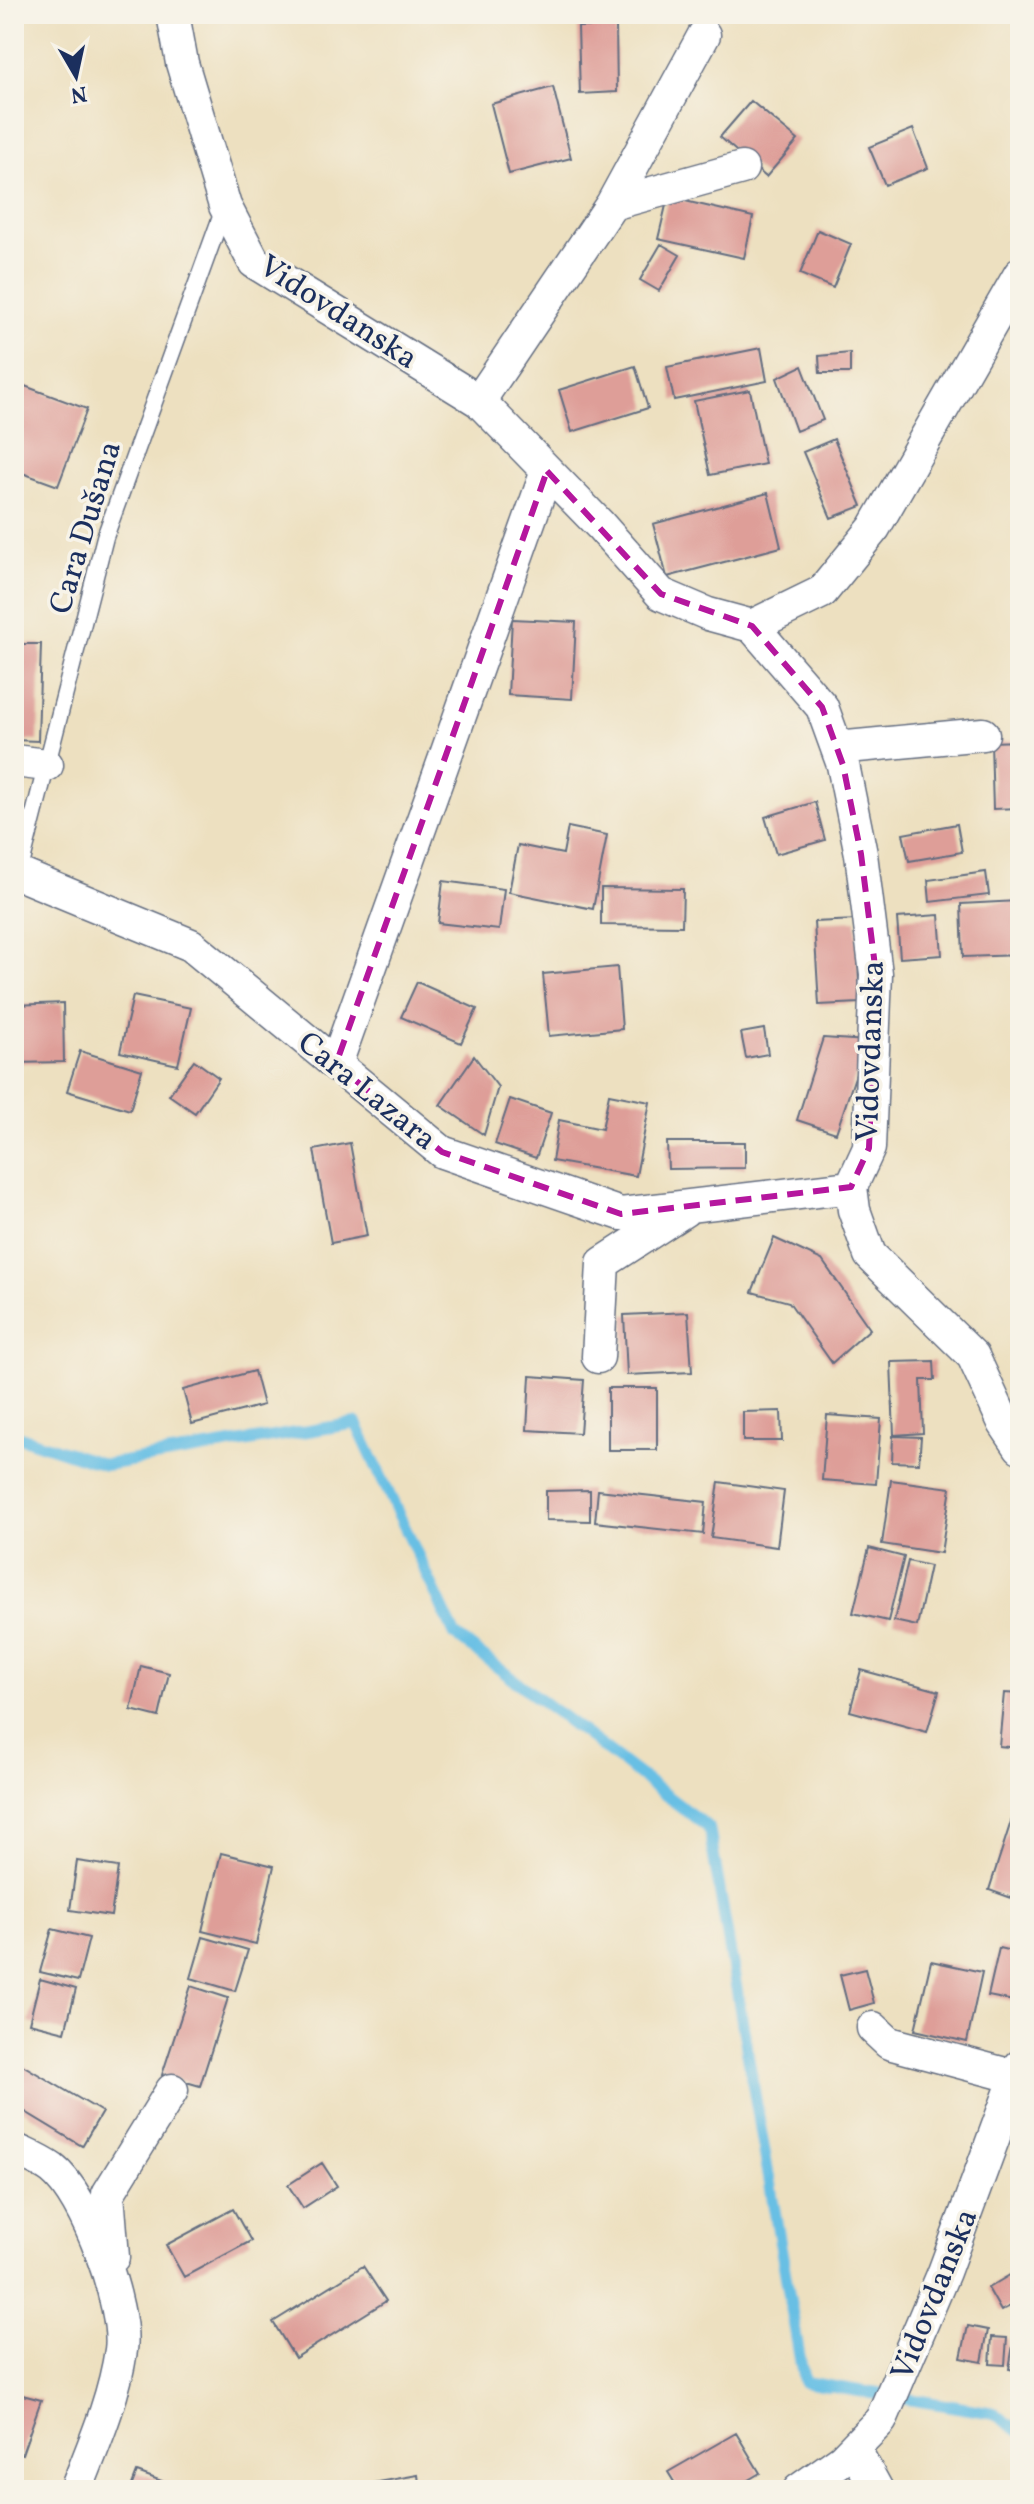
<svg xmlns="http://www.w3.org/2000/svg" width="1034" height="2504" viewBox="0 0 1034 2504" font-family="Vollkorn,serif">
	<rect width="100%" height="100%" fill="#f7f3e8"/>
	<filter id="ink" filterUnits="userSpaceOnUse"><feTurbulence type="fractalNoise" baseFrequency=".0125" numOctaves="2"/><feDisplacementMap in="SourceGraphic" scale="16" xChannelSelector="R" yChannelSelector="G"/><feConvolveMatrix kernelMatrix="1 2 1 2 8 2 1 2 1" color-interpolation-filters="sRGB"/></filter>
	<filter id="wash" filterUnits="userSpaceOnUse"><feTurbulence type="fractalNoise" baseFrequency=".006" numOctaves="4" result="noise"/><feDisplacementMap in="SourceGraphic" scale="32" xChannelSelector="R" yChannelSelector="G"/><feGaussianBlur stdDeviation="1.8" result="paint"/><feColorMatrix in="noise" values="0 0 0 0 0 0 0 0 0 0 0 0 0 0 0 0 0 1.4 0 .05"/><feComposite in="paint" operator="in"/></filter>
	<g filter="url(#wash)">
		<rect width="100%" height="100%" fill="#ede0c0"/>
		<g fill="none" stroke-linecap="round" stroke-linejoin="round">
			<path stroke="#67bfe4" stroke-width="12" d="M14,1435L105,1465L356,1423L455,1635L709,1828L804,2382L994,2413L1020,2432"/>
		</g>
		<g id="blocks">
			<path fill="#de9e98" d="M616,26L617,92L580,94L578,27Z
				M553,87L571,158L509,174L491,104Z
				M751,101L798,140L766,177L720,137Z
				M913,129L928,168L885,185L869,147Z
				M668,197L753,217L744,258L658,239Z
				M818,230L851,244L833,288L800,274Z
				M661,244L680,255L659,291L640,280Z
				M761,348L767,381L674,400L667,367Z
				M850,353V373H820L819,356Z
				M635,366L648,408L572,432L559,390Z
				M802,366L823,420L796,431L777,378Z
				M22,385L87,409L58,486L14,470V406Z
				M750,390L765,464L710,475L694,401Z
				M834,439L862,506L831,518L803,452Z
				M768,493L781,547L667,577L653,524Z
				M512,619L576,622L572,699L508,695Z
				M14,644H41L38,741L14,740Z
				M1020,741V808L993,809L991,742Z
				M815,802L825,840L776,854L765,817Z
				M957,824L962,852L909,861L903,834Z
				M568,827L607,835L593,909L509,892L518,845L563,854Z
				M986,872L989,895L930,902L928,880Z
				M443,881L504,889L499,930L438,923Z
				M601,888L683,889L682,926L601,925Z
				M1018,901L1020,955L963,957L961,904Z
				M939,915L942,955L900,958L897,918Z
				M856,920L860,1003L819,1005L814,922Z
				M617,967L622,1029L549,1036L543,974Z
				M417,982L477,1009L461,1043L401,1017Z
				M133,996L191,1008L178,1065L120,1052Z
				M63,1003L64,1062L14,1063V1005Z
				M764,1029L768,1054L746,1058L741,1033Z
				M823,1038L867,1041L836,1133L797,1120Z
				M80,1051L142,1070L130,1110L67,1091Z
				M474,1056L498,1087L484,1135L440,1105Z
				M194,1060L219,1078L195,1113L169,1095Z
				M609,1094L650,1102L636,1176L552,1161L559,1120L602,1129Z
				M510,1099L551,1113L536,1158L495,1144Z
				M667,1142H745V1168L668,1169Z
				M350,1143L367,1236L331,1243L314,1150Z
				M774,1238L822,1260L870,1329L832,1363L789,1302L752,1292Z
				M688,1312L692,1372L627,1375L624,1315Z
				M934,1361L935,1380H921L923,1433L894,1435L891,1362Z
				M254,1371L263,1405L192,1424L183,1390Z
				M530,1376L584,1380L580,1433L527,1430Z
				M608,1388H657V1450H608Z
				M781,1411L782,1441H743V1412Z
				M827,1415L881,1419L876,1484L822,1480Z
				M893,1436L921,1437L919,1463L892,1462Z
				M891,1480L951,1488L941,1553L882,1544Z
				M719,1482L784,1491L777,1547L711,1538Z
				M590,1490V1521L546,1520V1491Z
				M598,1490L706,1502L703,1534L595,1522Z
				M869,1548L904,1557L888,1621L853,1613Z
				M908,1561L930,1566L917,1626L894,1621Z
				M141,1666L169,1673L159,1717L131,1710Z
				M861,1670L939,1691L927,1732L850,1711Z
				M1004,1693L1020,1694V1748L999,1746Z
				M1017,1803L1020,1804V1901L989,1890Z
				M221,1853L274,1866L256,1944L202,1931Z
				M77,1861L118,1867L111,1916L70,1910Z
				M52,1929L89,1938L78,1981L40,1972Z
				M203,1937L248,1950L235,1991L191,1978Z
				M999,1948L1020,1953V1974L1014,2001L988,1996Z
				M931,1961L982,1972L967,2042L915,2030Z
				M865,1969L874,2003L849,2010L840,1975Z
				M40,1979L76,1989L65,2032L29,2023Z
				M191,1986L228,1998L200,2086L162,2075Z
				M14,2060L102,2112L82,2146L14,2105Z
				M322,2163L337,2186L303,2208L288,2185Z
				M233,2209L251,2241L184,2277L166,2245Z
				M363,2266L386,2301L295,2358L273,2322Z
				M1020,2269V2301L1001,2311L988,2288Z
				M968,2326L988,2330L982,2362L961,2358Z
				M992,2337L1007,2338L1005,2365L990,2364Z
				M1014,2339L1020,2340V2371L1009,2369Z
				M15,2393L41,2400L22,2454L14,2452Z
				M736,2433L760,2473L731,2490H679L668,2472Z
				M137,2472L186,2490H130Z
				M418,2475L420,2490H374L373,2483Z"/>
		</g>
	</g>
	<g filter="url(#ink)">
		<use href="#blocks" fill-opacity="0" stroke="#646d80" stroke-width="2"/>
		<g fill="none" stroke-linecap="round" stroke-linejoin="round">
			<defs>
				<path id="lane" d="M19,873L105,537L225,206"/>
				<path id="street" d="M173,14L182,63L225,206L254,262L479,401L600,525L661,594L708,614L752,626L822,707L843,765L861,854L876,974L869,1148L851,1187L854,1210L870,1255L973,1356L1004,1423L1020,1447
					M612,204L742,168
					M479,401L612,204L704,35
					M752,626L822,592L874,528L1020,274
					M837,748L983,734
					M14,761L47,765
					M14,872L191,945L442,1152L621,1214L851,1187
					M336,1064L547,471
					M598,1357L603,1263L685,1210
					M873,2028L889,2043L1016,2077
					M14,2149C26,2155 41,2161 52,2169C86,2195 127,2308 121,2350C114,2399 94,2444 76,2490
					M113,2257L108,2194L172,2090
					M854,2448L877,2490
					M799,2490L843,2459L881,2420L944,2272L1020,2066"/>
			</defs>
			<use href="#lane" stroke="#646d80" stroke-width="19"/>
			<use href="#street" stroke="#646d80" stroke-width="35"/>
			<use href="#lane" stroke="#fff" stroke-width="16"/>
			<use href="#street" stroke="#fff" stroke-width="32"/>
		</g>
	</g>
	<path fill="none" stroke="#b5179e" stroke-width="6" stroke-dasharray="16 10" stroke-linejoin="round" d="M547,471L661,594L752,626L822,707L843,765L861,854L876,974L869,1148L851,1187L621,1214L442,1152L336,1064Z"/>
	<g text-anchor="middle" stroke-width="7" stroke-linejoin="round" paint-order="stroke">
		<g font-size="32" fill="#1b2f5e" stroke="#f7f3e8">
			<text transform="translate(339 311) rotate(33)" y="11">Vidovdanska</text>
			<text transform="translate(84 527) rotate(-73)" y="11">Cara Dušana</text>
			<text transform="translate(869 1051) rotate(-88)" y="11">Vidovdanska</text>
			<text transform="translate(368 1090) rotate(39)" y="11">Cara Lazara</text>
			<text transform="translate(933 2294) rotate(-68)" y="11">Vidovdanska</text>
		</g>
	</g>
	<rect width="1034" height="2504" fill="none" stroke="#f7f3e8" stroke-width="48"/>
	<g transform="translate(76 76) rotate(171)" stroke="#f7f3e8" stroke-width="6" paint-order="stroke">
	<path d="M0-6L14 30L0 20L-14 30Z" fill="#1b2f5e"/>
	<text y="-12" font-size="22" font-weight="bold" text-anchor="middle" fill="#1b2f5e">N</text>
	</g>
</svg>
